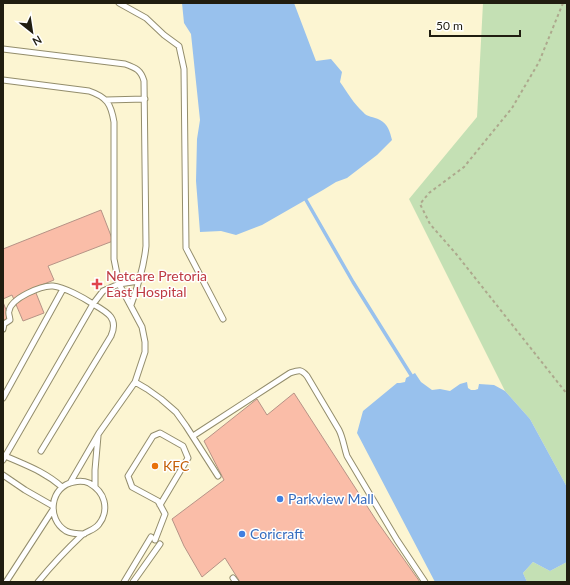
<svg xmlns="http://www.w3.org/2000/svg" width="570" height="585" viewBox="0 0 570 585" font-family="Lato,sans-serif">
	<rect width="100%" height="100%" fill="#fcf5d2"/>
	<path fill="#c4e0b4" d="M483,3H567V487L530,419L505,391L409,199L477,117Z
		M533,562L550,571L567,562V582H527L523,573Z"/>
	<path fill="#98c1ed" d="M182,3H294L316,61L331,59L342,72L340,82C347,92 354,104 363,112C368,118 373,116 380,120C388,124 390,132 392,140L377,155L347,178L336,182L323,190L262,225L236,235L221,231L200,232L196,181L197,139L200,120L191,34L184,23Z
		M415,373L421,382L432,390L440,389L450,391L460,384L467,382L468,388L471,390H475L478,389L479,384L494,385L505,391L530,419L567,487V562L550,571L533,562L523,573L527,582H435L357,433L363,411L397,383H400L405,382L406,378Z"/>
	<g fill="none" stroke-linecap="round" stroke-linejoin="round">
		<path stroke="#98c1ed" stroke-width="3.5" d="M306,200L353,282L411,375"/>
	</g>
	<path fill="#fabda8" stroke="#b69386" d="M101,210L113,241L48,266L54,280L34,288L44,313L23,321L12,295L3,299V249Z
		M3,302L10,320L3,323Z
		M294,393L376,520L420,582H240L225,558L202,577L184,546L172,519L224,480L204,441L257,399L267,415Z"/>
	<g fill="none" stroke-linecap="round" stroke-linejoin="round">
		<defs>
			<path id="lane" d="M119,3L146,18L164,35L179,46L184,69L186,248L223,319
				M3,49L125,64C136,68 141,70 144,81L146,246C144,267 138,286 131,305
				M3,80L89,91C107,97 111,104 114,122V259L119,284L142,327L145,342V352L135,382L99,433L70,483
				M106,100L145,99
				M3,329L4,324L10,320C10,318 8,313 9,311C11,298 42,285 53,286C64,287 84,298 93,304L103,291L119,284L139,281
				M135,382L147,389L161,399L176,412L186,426L218,476
				M3,398L63,289
				M193,436L290,373C299,370 301,369 307,376L339,430C343,438 344,447 347,456L397,540L425,582
				M3,455C25,465 44,471 62,487
				M3,460L93,304C107,312 119,318 111,336L41,451
				M3,475L25,490L53,506
				M95,486V470L98,436
				M155,540L165,514L158,501L132,487L128,476L153,436L160,433L183,446L188,458L160,505
				M233,578L236,582
				M6,582L52,511
				M38,582C52,565 66,550 82,535C87,531 95,530 99,524C104,518 106,509 104,501C102,493 96,487 89,483C84,481 79,481 74,482C50,486 46,519 66,531C72,534 78,534 84,534
				M124,582L151,537
				M133,582L160,544"/>
		</defs>
		<use href="#lane" stroke="#938d6c" stroke-width="7"/>
		<path stroke="#ada88d" stroke-width="2" stroke-dasharray="3 3" stroke-linecap="butt" d="M563,3L539,62L512,108L464,167L429,193L420,204L430,224L457,255L567,394"/>
		<use href="#lane" stroke="#fff" stroke-width="5"/>
	</g>
	<path fill="#e0444e" stroke="#fff" stroke-width="1.5" d="M95 278h4v4h4v4h-4v4h-4v-4h-4v-4h4z"/>
	<circle fill="#e8710a" stroke="#fff" stroke-width="1.5" cx="155" cy="466" r="4"/>
	<g fill="#3f7fe0" stroke="#fff" stroke-width="1.5">
		<circle cx="280" cy="499" r="4"/>
		<circle cx="242" cy="534" r="4"/>
	</g>
	<g text-anchor="middle" stroke-width="3" stroke-linejoin="round" paint-order="stroke">
		<g font-size="14" fill="#be3a42" stroke="#fff" text-anchor="start">
			<text x="106" y="281">Netcare Pretoria<tspan x="106" dy="16">East Hospital</tspan></text>
		</g>
		<g font-size="14" fill="#c56008" stroke="#fff" text-anchor="start">
			<text x="163" y="471">KFC</text>
		</g>
		<g font-size="14" fill="#366cbe" stroke="#fff" text-anchor="start">
			<text x="288" y="504">Parkview Mall</text>
			<text x="250" y="539">Coricraft</text>
		</g>
	</g>
	<rect width="570" height="585" fill="none" stroke="#201d10" stroke-width="8"/>
	<g transform="translate(32 32) rotate(150)" stroke="#ffffff" stroke-width="3" paint-order="stroke">
	<path d="M0-3L7 15L0 10L-7 15Z" fill="#201d10"/>
	<text y="-6" font-size="11" font-weight="bold" text-anchor="middle" fill="#201d10">N</text>
	</g>
	<path d="M430 30v6h90v-6" fill="none" stroke="#201d10" stroke-width="2"/>
	<text x="436" y="30" font-size="12" fill="#201d10" stroke="#ffffff" stroke-width="3" paint-order="stroke">50 m</text>
</svg>
